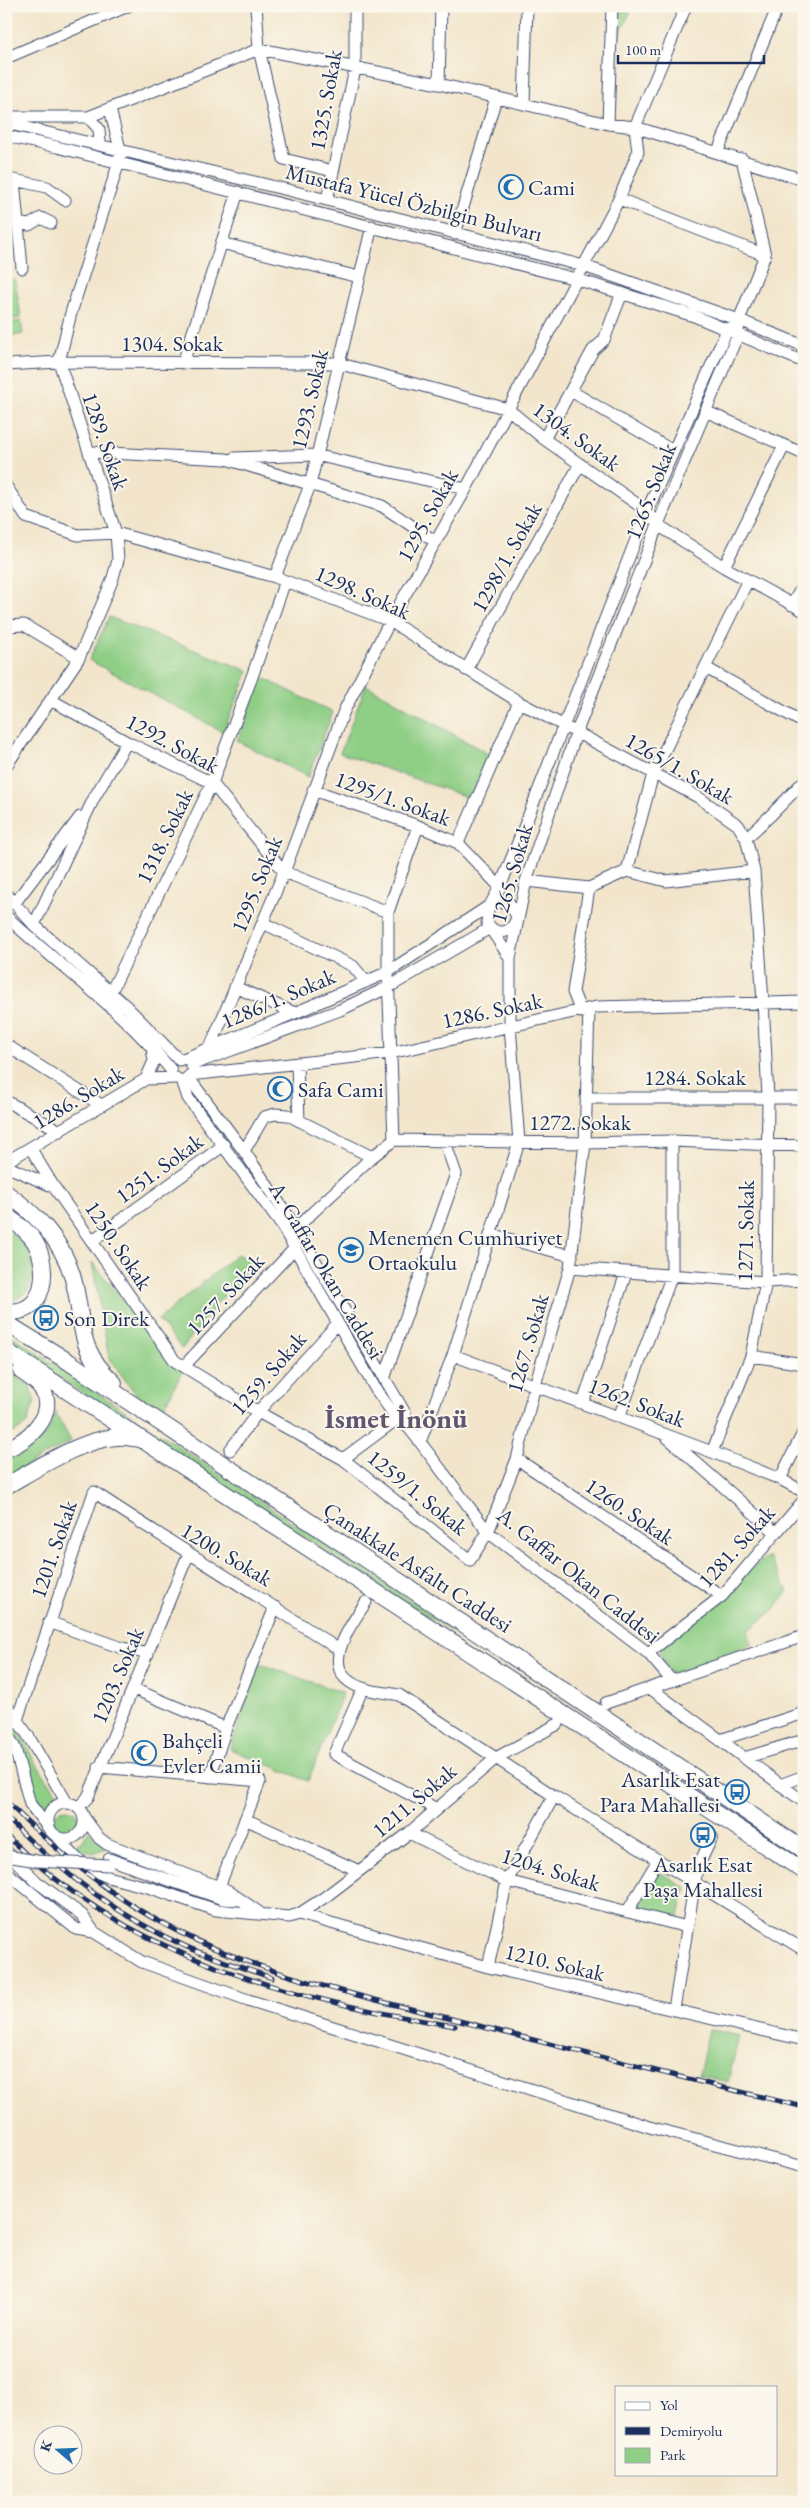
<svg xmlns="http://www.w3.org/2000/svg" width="810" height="2508" viewBox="0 0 810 2508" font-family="'EB Garamond',serif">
	<rect width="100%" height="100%" fill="#fbf7ec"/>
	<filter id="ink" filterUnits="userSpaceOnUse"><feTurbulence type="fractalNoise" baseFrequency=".02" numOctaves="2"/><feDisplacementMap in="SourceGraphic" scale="10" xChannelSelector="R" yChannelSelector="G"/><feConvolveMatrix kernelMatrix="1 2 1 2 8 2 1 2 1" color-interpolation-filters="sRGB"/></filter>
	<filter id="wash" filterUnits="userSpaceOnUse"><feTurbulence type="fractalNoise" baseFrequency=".0096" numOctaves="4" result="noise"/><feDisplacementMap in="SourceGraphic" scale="20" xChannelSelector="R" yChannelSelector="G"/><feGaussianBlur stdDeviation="1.12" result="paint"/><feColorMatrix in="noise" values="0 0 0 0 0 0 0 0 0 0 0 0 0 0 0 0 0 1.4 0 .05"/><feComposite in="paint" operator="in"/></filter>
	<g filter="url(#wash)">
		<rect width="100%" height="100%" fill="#f2e5cb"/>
		<path fill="#8ece85" stroke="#547e72" d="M619,6H633L618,39Z
			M15,279L21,318L6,320V281Z
			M21,321L23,334L6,337V323Z
			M109,617L249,671L223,732L89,660Z
			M261,677L333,712L308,777L237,741Z
			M366,685L490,755L470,798L340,753Z
			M6,1227L28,1249L34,1273L28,1292L10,1303L6,1301Z
			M237,1254L257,1265L217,1303L182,1349L158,1320Z
			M92,1262L172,1360L183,1371L162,1411L136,1394L109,1359Z
			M6,1332L458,1632L456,1634L392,1594L6,1343Z
			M6,1371L29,1385L35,1402L26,1425L6,1438Z
			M55,1412L71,1441L6,1477V1461C32,1450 48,1440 55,1412Z
			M769,1557L788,1591L775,1609L748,1631L752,1644L672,1677L660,1653L662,1646L760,1562Z
			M260,1664L343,1693L308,1781L230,1749Z
			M18,1728L33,1759L59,1796L47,1802L42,1812L27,1781L13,1731Z
			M53 1822a13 13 0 1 1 26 0a13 13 0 1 1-26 0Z
			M89,1831L106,1848L93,1853L71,1847L82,1842Z
			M659,1872L686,1888L678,1920L636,1910Z
			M709,2029L739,2036L728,2082L699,2075Z"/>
	</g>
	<g filter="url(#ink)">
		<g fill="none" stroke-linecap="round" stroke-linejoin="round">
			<defs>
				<path id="minor" d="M256,6L259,49L284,159L333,171
					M6,58L128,6
					M439,84L441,6
					M524,104L527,6
					M6,117H88L259,49L439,84L608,124L635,127L804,180
					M88,117L99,129L100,144
					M6,123L288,190L584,266L739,320L804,346
					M608,124L612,6
					M6,136L57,147L576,279L694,316L804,362
					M718,151L778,6
					M619,199L765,255
					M327,200L355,69V6
					M16,223L29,225L41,218L51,223
					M455,234L496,98
					M221,243L359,277
					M22,268L14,180L47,187L65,200
					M183,363L238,192
					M6,365L59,362L337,363L508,409L544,439L647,511L658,525L724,567L804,611
					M571,391L673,451
					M705,411L804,454
					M544,439L593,350L604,340L622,293
					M90,452L226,459L382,506L436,542
					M234,458L315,455L466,489
					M6,486L26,517L78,535L116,533L275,577L390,621L519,702L698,797L738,825L746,838L754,871L763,1002L768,1097L766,1282L751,1356L712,1452
					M724,567L784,446
					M275,577L310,485L372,226
					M792,605L804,583
					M6,626L24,625L79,658
					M706,668L804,723
					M466,670L580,464
					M51,700L127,742L212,783L284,872L388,912V972L394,1140L372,1157L296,1228
					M6,766L79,658L112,581L118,560L116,533L59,362L71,313L119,162L120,149L110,109
					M313,790L418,826L458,843L500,887
					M746,838L771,815L804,781
					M458,843L519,702
					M627,871L666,881L754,871
					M526,881L589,888
					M589,888L627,871L653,774L748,580
					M6,894L34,925L127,1007L179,1060
					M14,904L80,817
					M388,912L418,826
					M6,916C61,968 123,1010 171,1070
					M263,923L353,966L366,982
					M34,925L94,798L127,742
					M235,987L295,1013
					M111,992L212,783L253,674L285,581
					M581,1012L573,992L589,888
					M6,1045L101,1105
					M209,1050L284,872L344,711L390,621L466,489L619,199L638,152L635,127L686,6
					M183,1059L295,1013L388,972L495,902L509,903L517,916C514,933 497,938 487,923L488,909L500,887L523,830L647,511L727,330L739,320
					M297,1063L299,1121
					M191,1065L340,1010L389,987L490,928L510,958
					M190,1075L391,1053L596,1007L804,1002
					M188,1077L244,1151L296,1228L405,1413L409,1428
					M146,1079L154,1061L152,1048
					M182,1080L188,1098L282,1226L375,1388L397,1419L409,1428L420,1442L488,1532L648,1653L672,1681
					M586,1098H804
					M6,1101L60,1131
					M394,1140L585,1143L672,1141L804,1146
					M31,1149L54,1187L175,1361L258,1412L343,1459L470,1560L488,1532L517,1459L535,1385L570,1268L585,1143L589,1009
					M244,1151L264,1117L275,1114L288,1115L372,1157
					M6,1162L146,1079L176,1078
					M6,1166L54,1187
					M490,1234L572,1256
					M93,1240L224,1145
					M570,1268L766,1282L804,1280
					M453,1355L712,1452L780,1479L804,1492
					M751,1356L804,1364
					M184,1366L295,1248
					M384,1379L456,1174L445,1142
					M583,1403L626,1273
					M619,1417L672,1275V1141
					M667,1437L775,1532
					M420,1442L453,1355L519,1142L510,1026V958L526,881L577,731L661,517L738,334L739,320L765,255L742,159
					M230,1450L258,1412L337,1324
					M343,1459L397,1419
					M517,1459L722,1596
					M780,1479L804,1431
					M366,1602C346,1632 314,1676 369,1690C378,1692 389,1693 399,1695L554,1796L804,1950
					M49,1622L119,1647L148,1654
					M648,1653L722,1596L804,1500
					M363,1688L334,1754L437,1809
					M650,1688L804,1802
					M134,1689L226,1728
					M606,1703L804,1636
					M6,1705L27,1734L67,1803
					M6,1727L17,1720L94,1492C175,1546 259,1595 339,1650
					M6,1731L15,1748L30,1804L49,1829
					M720,1740L804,1713
					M744,1758L804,1740
					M99,1767L260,1781L219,1887
					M210,1777L226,1728L275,1607
					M780,1785L804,1776
					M48 1821a18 18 0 1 1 36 0a18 18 0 1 1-36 0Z
					M78,1808L88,1797L188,1555
					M83,1816L99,1838L107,1844L227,1890L260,1913
					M245,1819L359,1871
					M409,1833L507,1881L687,1927
					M59,1838L75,1857L94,1871L108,1877L151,1888L216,1910L289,1917L299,1914L325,1897L409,1833L496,1758L558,1724
					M7,1852L37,1882L82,1915L94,1932L142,1962L248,2000L653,2128L804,2167
					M109,1859L223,1899L239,1900
					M6,1872L76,1929L94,1932
					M627,1912L658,1860
					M299,1914L488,1967L804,2040
					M488,1967L507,1881L554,1796
					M674,2009L697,1869L712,1837"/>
				<path id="highway" d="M6,1193C36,1214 61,1239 72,1275C86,1322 73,1346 114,1383
					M6,1216C17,1223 28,1231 35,1242C50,1268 46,1317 6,1311
					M6,1323L69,1362L804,1850
					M6,1351L804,1871
					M6,1449C29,1441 57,1414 42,1389C37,1381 28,1376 21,1371
					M6,1486C36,1469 82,1439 117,1437C124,1436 132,1438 140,1439"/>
			</defs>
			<use href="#minor" stroke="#3b4a6e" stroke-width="13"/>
			<use href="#highway" stroke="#3b4a6e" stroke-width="18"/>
			<use href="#minor" stroke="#fff" stroke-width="11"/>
			<use href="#highway" stroke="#fff" stroke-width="16"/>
			<defs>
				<path id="rail" d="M6,1801C47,1842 92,1881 141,1911C246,1975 369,1997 487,2028C592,2055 698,2082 804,2107
					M6,1817C58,1870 119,1917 187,1947C215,1959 244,1968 272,1978
					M6,1835C127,1958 291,1999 455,2026"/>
			</defs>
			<use href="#rail" stroke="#1b2f5e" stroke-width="5"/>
			<use href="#rail" stroke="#fbf7ec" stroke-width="3" stroke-dasharray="9" stroke-linecap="butt"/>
			<defs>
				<path id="minor-bridge" d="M6,1856L37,1861L108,1865"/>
			</defs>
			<use href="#minor-bridge" stroke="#3b4a6e" stroke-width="13" stroke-linecap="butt"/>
			<use href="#minor-bridge" stroke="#fff" stroke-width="11"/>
		</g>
	</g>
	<defs>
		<symbol id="mosque-ring" viewBox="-11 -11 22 22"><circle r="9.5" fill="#fbf7ec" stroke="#1f6fb2" stroke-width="1.5"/><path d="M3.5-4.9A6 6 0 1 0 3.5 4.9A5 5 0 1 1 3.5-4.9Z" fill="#1f6fb2"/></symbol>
		<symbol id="school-ring" viewBox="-11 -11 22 22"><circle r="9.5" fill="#fbf7ec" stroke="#1f6fb2" stroke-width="1.5"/><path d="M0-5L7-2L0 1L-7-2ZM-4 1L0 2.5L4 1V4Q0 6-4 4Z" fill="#1f6fb2"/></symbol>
		<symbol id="bus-ring" viewBox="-11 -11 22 22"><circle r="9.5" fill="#fbf7ec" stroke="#1f6fb2" stroke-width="1.5"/><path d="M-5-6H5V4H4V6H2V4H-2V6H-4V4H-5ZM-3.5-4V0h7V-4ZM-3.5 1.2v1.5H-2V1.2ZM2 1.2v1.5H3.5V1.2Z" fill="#1f6fb2"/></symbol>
	</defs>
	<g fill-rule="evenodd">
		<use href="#mosque-ring" x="497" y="173" width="28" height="28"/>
		<use href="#mosque-ring" x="266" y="1075" width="28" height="28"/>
		<use href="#school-ring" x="337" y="1236" width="28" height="28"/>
		<use href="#bus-ring" x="32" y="1304" width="28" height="28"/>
		<use href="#mosque-ring" x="130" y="1739" width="28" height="28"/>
		<use href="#bus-ring" x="723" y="1778" width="28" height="28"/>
		<use href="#bus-ring" x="689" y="1821" width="28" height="28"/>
	</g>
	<g text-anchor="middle" stroke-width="4" stroke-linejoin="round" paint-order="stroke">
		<g font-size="22" fill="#1b2f5e" stroke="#fbf7ec">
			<text transform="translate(325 100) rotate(-80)" y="8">1325. Sokak</text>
			<text transform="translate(414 202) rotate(14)" y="8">Mustafa Yücel Özbilgin Bulvarı</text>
			<text x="172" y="351">1304. Sokak</text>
			<text transform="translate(309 399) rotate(-77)" y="8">1293. Sokak</text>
			<text transform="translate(577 436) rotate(36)" y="8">1304. Sokak</text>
			<text transform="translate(106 441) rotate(71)" y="8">1289. Sokak</text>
			<text transform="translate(650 491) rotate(-68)" y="8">1265. Sokak</text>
			<text transform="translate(427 515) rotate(-61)" y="8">1295. Sokak</text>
			<text transform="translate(506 557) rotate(-61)" y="8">1298/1. Sokak</text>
			<text transform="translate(363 592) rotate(24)" y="8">1298. Sokak</text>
			<text transform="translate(173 743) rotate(28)" y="8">1292. Sokak</text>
			<text transform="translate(680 768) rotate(30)" y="8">1265/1. Sokak</text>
			<text transform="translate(393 798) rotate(20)" y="8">1295/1. Sokak</text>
			<text transform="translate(164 836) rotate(-64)" y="8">1318. Sokak</text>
			<text transform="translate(511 873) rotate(-74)" y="8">1265. Sokak</text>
			<text transform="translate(256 884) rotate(-68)" y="8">1295. Sokak</text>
			<text transform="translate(278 998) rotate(-23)" y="8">1286/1. Sokak</text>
			<text transform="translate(492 1010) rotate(-12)" y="8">1286. Sokak</text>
			<text x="695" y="1085">1284. Sokak</text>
			<text transform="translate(78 1097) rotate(-31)" y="8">1286. Sokak</text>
			<text x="580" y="1130">1272. Sokak</text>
			<text transform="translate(159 1168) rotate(-36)" y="8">1251. Sokak</text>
			<text transform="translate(745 1231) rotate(-89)" y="8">1271. Sokak</text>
			<text transform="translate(119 1245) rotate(56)" y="8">1250. Sokak</text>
			<text transform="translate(327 1270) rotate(59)" y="8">A. Gaffar Okan Caddesi</text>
			<text transform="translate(225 1294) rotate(-47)" y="8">1257. Sokak</text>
			<text transform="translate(527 1343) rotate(-74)" y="8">1267. Sokak</text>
			<text transform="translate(268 1373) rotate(-49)" y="8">1259. Sokak</text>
			<text transform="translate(637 1402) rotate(21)" y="8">1262. Sokak</text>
			<text transform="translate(418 1492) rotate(39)" y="8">1259/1. Sokak</text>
			<text transform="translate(630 1511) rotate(34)" y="8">1260. Sokak</text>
			<text transform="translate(736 1546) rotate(-48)" y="8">1281. Sokak</text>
			<text transform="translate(53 1549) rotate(-71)" y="8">1201. Sokak</text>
			<text transform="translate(227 1554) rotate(31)" y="8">1200. Sokak</text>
			<text transform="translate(418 1567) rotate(33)" y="8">Çanakkale Asfaltı Caddesi</text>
			<text transform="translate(579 1575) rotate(39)" y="8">A. Gaffar Okan Caddesi</text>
			<text transform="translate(117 1675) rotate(-67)" y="8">1203. Sokak</text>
			<text transform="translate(414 1800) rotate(-40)" y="8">1211. Sokak</text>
			<text transform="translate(551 1869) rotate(17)" y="8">1204. Sokak</text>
			<text transform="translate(555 1962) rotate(13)" y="8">1210. Sokak</text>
		</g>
		<g font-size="22" fill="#1b2f5e" stroke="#fbf7ec" text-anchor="start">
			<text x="528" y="195">Cami</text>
			<text x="298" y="1097">Safa Cami</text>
			<text x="368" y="1245">Menemen Cumhuriyet<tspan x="368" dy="25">Ortaokulu</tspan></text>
			<text x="64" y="1326">Son Direk</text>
			<text x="162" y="1748">Bahçeli<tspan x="162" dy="25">Evler Camii</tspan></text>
			<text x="720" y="1787" text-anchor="end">Asarlık Esat<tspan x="720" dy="25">Para Mahallesi</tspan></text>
			<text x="703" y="1872" text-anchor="middle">Asarlık Esat<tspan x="703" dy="25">Paşa Mahallesi</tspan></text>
		</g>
		<g font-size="28" font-weight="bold" fill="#605671" stroke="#fbf7ec">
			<text x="396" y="1428">İsmet İnönü</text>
		</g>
	</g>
	<rect width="810" height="2508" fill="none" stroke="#fbf7ec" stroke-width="25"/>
	<rect x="615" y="2386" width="162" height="90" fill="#fbf7ec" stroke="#a1a7b3"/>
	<rect x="625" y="2402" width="25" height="8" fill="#ffffff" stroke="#a1a7b3"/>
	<text x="660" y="2410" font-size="15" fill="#1b2f5e">Yol</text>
	<rect x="625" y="2427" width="25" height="8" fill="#1b2f5e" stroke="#a1a7b3"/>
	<text x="660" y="2436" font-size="15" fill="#1b2f5e">Demiryolu</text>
	<rect x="625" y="2448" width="25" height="15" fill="#8ece85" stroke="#a1a7b3"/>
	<text x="660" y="2460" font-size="15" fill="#1b2f5e">Park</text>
	<g transform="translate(58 2450) rotate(289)"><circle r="24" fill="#fbf7ec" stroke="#a1a7b3"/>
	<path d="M0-4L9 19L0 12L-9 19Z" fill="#1f6fb2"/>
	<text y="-8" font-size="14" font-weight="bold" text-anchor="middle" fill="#1b2f5e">K</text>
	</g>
	<path d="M618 55v8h146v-8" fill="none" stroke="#1b2f5e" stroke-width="2.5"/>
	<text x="625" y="55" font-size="15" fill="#1b2f5e" stroke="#fbf7ec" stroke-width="4" paint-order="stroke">100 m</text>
</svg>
